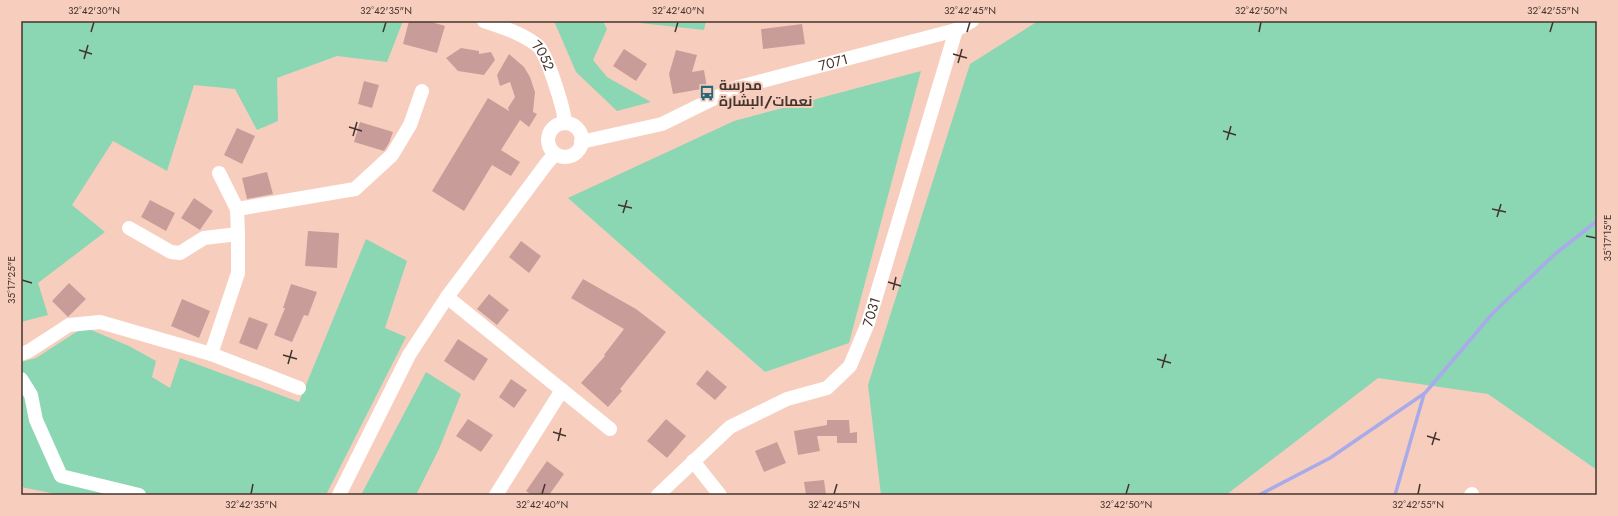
<svg xmlns="http://www.w3.org/2000/svg" width="1618" height="516" viewBox="0 0 1618 516" font-family="Jost,Cairo,sans-serif">
	<rect width="100%" height="100%" fill="#f7cebe"/>
	<path fill="#8bd6b3" d="M21,21H403L387,62L337,56L277,78L278,121L257,130L235,89L194,85L167,171L113,141L72,205L105,232L38,283L48,315L21,322Z
		M554,21H603L607,29L593,60L607,77L651,102L617,111L576,72Z
		M641,21H706L704,30L640,23Z
		M1038,21H1597V470L1488,394L1378,378L1226,495H881L868,385L970,64Z
		M921,71L849,343L765,372L568,198L734,121Z
		M366,239L407,261L385,328L406,337L326,495H61L21,487V362L36,358L84,327L129,346L156,361L152,377L170,388L180,358L299,402Z
		M426,372L461,394L439,449L416,495H361Z"/>
	<g fill="none" stroke-linecap="round" stroke-linejoin="round">
		<path stroke="#a9aaea" stroke-width="3.5" d="M1259,495L1330,458L1425,393L1493,313L1555,254L1597,221
			M1395,495L1424,394"/>
	</g>
	<path fill="#c89d99" d="M409,21H428L445,26L437,53L403,44Z
		M802,24L805,44L763,49L761,29Z
		M461,48L479,51V54L491,52L495,60L484,75L458,71L446,58Z
		M624,49L647,64L636,81L613,66Z
		M676,50L697,55L692,72L704,70L707,88L673,94L669,74Z
		M509,54L524,67L530,77L535,92L533,112L537,114L529,127L520,120L501,150L520,162L511,176L492,165L464,211L432,191L488,98L509,111L508,108L515,97L510,82L500,86L497,75Z
		M364,81L379,85L372,108L358,104Z
		M360,122L393,132L389,143L384,151L354,142Z
		M237,128L255,136L242,164L224,155Z
		M267,172L273,194L247,199L242,178Z
		M194,198L213,211L200,230L181,218Z
		M150,200L175,213L166,231L141,217Z
		M308,231L339,233L337,268L305,266Z
		M521,241L541,256L529,273L509,257Z
		M583,279L636,309L666,332L620,389L622,391L608,407L581,383L605,356L604,355L624,329L571,298Z
		M69,283L86,299L68,317L52,301Z
		M291,284L317,292L308,316L304,315L292,342L274,335L285,308H283Z
		M489,294L509,310L497,325L477,309Z
		M182,299L210,311L199,338L171,326Z
		M249,317L268,324L257,350L239,343Z
		M458,339L488,359L474,381L444,361Z
		M707,370L727,387L715,400L696,384Z
		M511,379L527,390L514,408L499,397Z
		M468,419L493,435L481,452L456,436Z
		M666,419L686,436L667,458L647,441Z
		M827,420H849L850,433L857,432V443H837V436H817L820,451L798,455L794,431L827,425Z
		M777,442L786,463L764,472L755,451Z
		M547,461L564,474L549,495H532L526,491Z
		M824,480L826,495H806L804,482Z"/>
	<g fill="none" stroke-linecap="round" stroke-linejoin="round">
		<g stroke="#fff" stroke-width="14">
			<path id="s1" d="M484,21C502,27 521,33 537,45C547,53 564,109 565,123"/>
			<circle cx="565" cy="140" r="17"/>
			<path id="s2" d="M581,142L662,124L735,88L956,30L972,21"/>
			<path d="M237,209L355,189L392,155L410,125L422,91"/>
			<path d="M129,228L171,252L180,253L204,238L238,234"/>
			<path d="M447,297L610,429"/>
			<path d="M21,354L29,351L69,325L100,322L211,354L299,388"/>
			<path d="M211,354L238,273V234L237,209L219,173"/>
			<path d="M21,379L31,395L36,420L61,476L139,495"/>
			<path d="M693,461L720,495"/>
			<path d="M339,495L409,355L447,297L547,163L555,154"/>
			<path d="M496,495L562,390"/>
			<path id="s3" d="M658,495L730,427L787,399L827,388L850,366L868,323L956,30"/>
			<path d="M1471,495L1472,494"/>
		</g>
	</g>
	<path fill="none" stroke="#44342e" stroke-width="1.5" d="M91,32L94,22M383,32L386,22M675,32L678,22M967,32L970,22M1259,32L1261,22M1550,32L1553,22M79,50L92,54M953,54L967,58M84,59L88,45M958,63L962,49M349,127L362,131M1223,131L1236,135M353,136L357,122M1227,140L1231,126M618,205L632,208M1492,209L1506,212M623,213L627,200M1497,217L1501,204M1586,236L1596,238M22,280L32,283M888,282L901,286M893,290L896,277M283,355L297,359M1157,359L1171,363M288,364L292,350M1162,368L1166,354M553,432L566,436M1427,436L1440,440M558,441L561,428M1432,445L1436,432M251,494L253,484M542,494L545,484M834,494L837,484M1126,494L1129,484M1418,494L1420,484"/>
	<defs>
		<symbol id="bus-bare" viewBox="-9 -9 18 18"><path d="M-5-6H5V4H4V6H2V4H-2V6H-4V4H-5ZM-3.5-4V0h7V-4ZM-3.5 1.2v1.5H-2V1.2ZM2 1.2v1.5H3.5V1.2Z" fill="#27677c" stroke="#f7cebe" stroke-width="2.5" paint-order="stroke"/></symbol>
	</defs>
	<g fill-rule="evenodd">
		<use href="#bus-bare" x="696" y="82" width="22" height="22"/>
	</g>
	<g text-anchor="middle" stroke-width="4" stroke-linejoin="round" paint-order="stroke">
		<g font-size="14" fill="#44342e" stroke="#f7cebe">
			<text dy="5" stroke="none"><textPath href="#s1" startOffset="71">7052</textPath></text>
			<text dy="5" stroke="none"><textPath href="#s2" startOffset="266">7071</textPath></text>
			<text dy="5" stroke="none"><textPath href="#s3" startOffset="294">7031</textPath></text>
		</g>
		<g font-size="14" font-weight="bold" fill="#44342e" stroke="#f7cebe" text-anchor="start">
			<text x="719" y="90">مدرسة<tspan x="719" dy="16">نعمات/البشارة</tspan></text>
		</g>
	</g>
	<rect width="1618" height="516" fill="none" stroke="#f7cebe" stroke-width="44"/>
	<rect x="22" y="22" width="1574" height="472" fill="none" stroke="#44342e" stroke-width="1.5"/>
	<g font-size="10" text-anchor="middle" fill="#44342e">
		<text x="94" y="14">32°42'30"N</text>
		<text x="386" y="14">32°42'35"N</text>
		<text x="678" y="14">32°42'40"N</text>
		<text x="970" y="14">32°42'45"N</text>
		<text x="1261" y="14">32°42'50"N</text>
		<text x="1553" y="14">32°42'55"N</text>
		<text transform="translate(1607 238) rotate(-90)" y="4">35°17'15"E</text>
		<text transform="translate(11 280) rotate(-90)" y="4">35°17'25"E</text>
		<text x="251" y="508">32°42'35"N</text>
		<text x="542" y="508">32°42'40"N</text>
		<text x="834" y="508">32°42'45"N</text>
		<text x="1126" y="508">32°42'50"N</text>
		<text x="1418" y="508">32°42'55"N</text>
	</g>
</svg>
